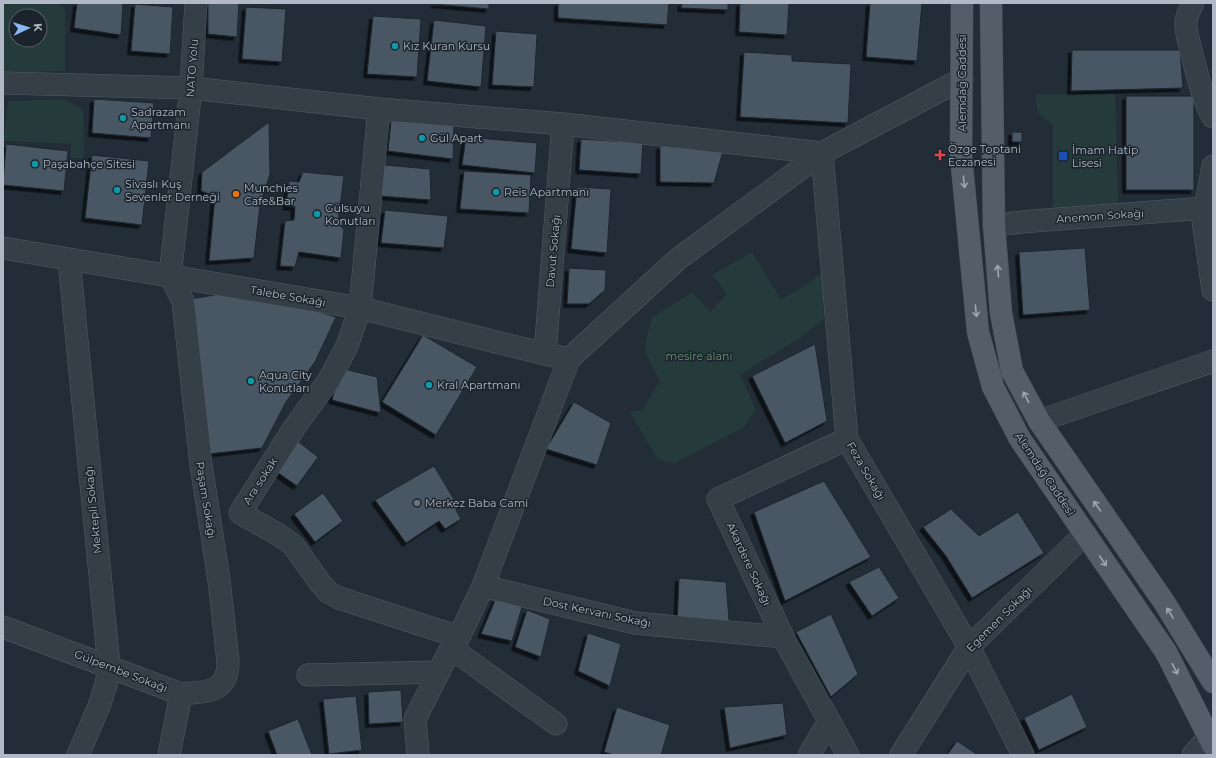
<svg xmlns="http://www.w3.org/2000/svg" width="1216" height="758" viewBox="0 0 1216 758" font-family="Montserrat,sans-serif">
	<defs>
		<filter id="shadow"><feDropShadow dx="-3.5" dy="3.5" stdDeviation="0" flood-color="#0009"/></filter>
	</defs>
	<rect width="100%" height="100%" fill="#222d38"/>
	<path fill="#253a3a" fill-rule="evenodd" d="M3,3H55L65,7V71L3,73ZM16,16H40V40H16Z
		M1036,94H1115L1119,222L1053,225V125C1038,114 1036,114 1036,94Z
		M64,99L83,110L84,158H71V144L4,141L8,101Z
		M752,252L781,299L800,289L822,273L824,319L801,337L740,375L756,410L744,427L675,463L658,460L630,412L642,410L660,381L645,352L646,340L652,318L692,292L710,312L727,294L712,275Z"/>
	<path fill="#4a5764" stroke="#1d262f" filter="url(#shadow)" d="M77,3H123L121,35L74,28Z
		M208,3H239L237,37L208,34Z
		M435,3H489V9L434,4Z
		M558,3H669L667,25L558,18Z
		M682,3H728V10L681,8Z
		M740,3H789L787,35L739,32Z
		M870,3H922L917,61L866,57Z
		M135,4L173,7L170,54L131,51Z
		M246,7L286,9L282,62L242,59Z
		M373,16L421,19L417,77L367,74Z
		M434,20L486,26L481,87L427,81Z
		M496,31L537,34L534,87L492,85Z
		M1072,50H1180L1183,88L1071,91Z
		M744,52L792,55V61L851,64L848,123L740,117Z
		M1126,96H1194V190H1126Z
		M94,99L154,103L151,138L92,133Z
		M391,121L454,124L453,159L388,151Z
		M269,122L270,174L260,205L254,258L209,261L215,196L201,191L202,172Z
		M1012,132H1022V142H1012Z
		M466,137L537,143L535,173L462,165Z
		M581,139L643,143L641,174L579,170Z
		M6,144L68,151L64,191L3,185Z
		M660,146L723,151L714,183L660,182Z
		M92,155L149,161L142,225L85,218Z
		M384,165L430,169L431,200L380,196Z
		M464,171L531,175L529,213L460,209Z
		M303,172L344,176L338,222L344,230L341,258L299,252L295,267L280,266L285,221L294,220L295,207L286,206L289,181L299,182Z
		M577,187L611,189L607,253L571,249Z
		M385,210L448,216L444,248L381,243Z
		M1085,248L1090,310L1023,315L1019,252Z
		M569,268L606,270L605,290L589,304H567Z
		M220,294L316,311L336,317L315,362L286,402L262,448L208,454L191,299Z
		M423,335L477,367L436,435L382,402Z
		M815,344L827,421L785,443L752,376Z
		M340,368L377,377L381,413L332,400Z
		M574,402L611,423L597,465L546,449Z
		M296,440L318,457L297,486L274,470Z
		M434,466L458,506L456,510L461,519L445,529L439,521L406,543L375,500Z
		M824,481L871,557L785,601L754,512Z
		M323,493L343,521L315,542L294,514Z
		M951,509L979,536L1018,512L1044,553L972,598L946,556L923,527Z
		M879,567L899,598L872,616L849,582Z
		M679,578L726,582L730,632L677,627Z
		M496,598L522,607L512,641L481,634Z
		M527,610L550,619L541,657L515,647Z
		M831,614L858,674L831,697L796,632Z
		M588,633L621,644L610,686L578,671Z
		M401,690L403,722L369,724L368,692Z
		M1072,694L1087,727L1039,750L1024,718Z
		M356,696L362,750L329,754L323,699Z
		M783,703L787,735L730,748L724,707Z
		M617,707L670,725L661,755H614L604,752Z
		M298,719L312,755H277L268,731Z
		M957,741L978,755H947Z"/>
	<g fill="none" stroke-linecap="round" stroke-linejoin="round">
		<defs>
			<path id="minor" d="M1193,3C1190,8 1187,15 1186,21C1185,32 1190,44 1192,55C1198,76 1202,98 1213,117
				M3,83L191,88L379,109L563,124L822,153L847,439L969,647L1023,755
				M379,109L360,308L347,346L329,380L294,428L240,513L279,535L293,545L321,584L328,592L339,598L459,637
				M1213,166L1203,220L1213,290
				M994,225L1033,221L1206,208
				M3,248L360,308L545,354L569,359
				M69,260L109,666L106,685L99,706L78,755
				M545,354L563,124
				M1039,421L1213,361
				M847,439L718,499L783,637L848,755
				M483,586L635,623L783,637
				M3,627L181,694L169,755
				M451,648L556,724
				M308,675L439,672
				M181,694C207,691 228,694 228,661L219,580L201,465L183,301L170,276L191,88L196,3
				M418,755L415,719L451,648L459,637L483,586L569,359L678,259L822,153L962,79
				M809,755L829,721
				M901,755L969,647L1085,534
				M1193,755L1209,737"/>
			<path id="major" d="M962,3L961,156L978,332L993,387L1020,439L1166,652L1213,745
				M991,3L994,225L1001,313L1012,371L1039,421L1164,602L1213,682"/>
		</defs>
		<use href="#minor" stroke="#535c66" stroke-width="23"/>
		<use href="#major" stroke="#3f4852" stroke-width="23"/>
		<use href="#minor" stroke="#353f48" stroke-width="22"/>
		<use href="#major" stroke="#535e68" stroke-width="22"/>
	</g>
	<defs><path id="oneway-shaft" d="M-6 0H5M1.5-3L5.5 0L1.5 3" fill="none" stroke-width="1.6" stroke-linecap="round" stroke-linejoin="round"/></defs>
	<g stroke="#9da7b2">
		<use href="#oneway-shaft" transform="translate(964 182) rotate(84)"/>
		<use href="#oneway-shaft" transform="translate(998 271) rotate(-95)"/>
		<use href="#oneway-shaft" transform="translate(976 311) rotate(84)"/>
		<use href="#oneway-shaft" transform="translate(1026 397) rotate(-117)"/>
		<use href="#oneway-shaft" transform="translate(1097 506) rotate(-125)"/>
		<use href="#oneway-shaft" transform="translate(1103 561) rotate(56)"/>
		<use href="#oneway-shaft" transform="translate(1170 613) rotate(-122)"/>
		<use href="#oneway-shaft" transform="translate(1175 669) rotate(63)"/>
	</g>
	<g fill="#0f9aa8" stroke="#1b242d" stroke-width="1.5">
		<circle cx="395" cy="46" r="4"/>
		<circle cx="123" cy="118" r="4"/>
		<circle cx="422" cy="138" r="4"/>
		<circle cx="35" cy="164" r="4"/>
		<circle cx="117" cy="190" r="4"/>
		<circle cx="496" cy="192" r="4"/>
		<circle cx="317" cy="214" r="4"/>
		<circle cx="251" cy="381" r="4"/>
		<circle cx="429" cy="385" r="4"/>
	</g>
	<path fill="#e0444e" stroke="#1b242d" stroke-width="1.5" d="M938 149h4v4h4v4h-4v4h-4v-4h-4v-4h4z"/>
	<rect fill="#1a4fb4" stroke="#1b242d" stroke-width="1.5" x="1058" y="151" width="10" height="10" rx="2"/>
	<circle fill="#e8710a" stroke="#1b242d" stroke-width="1.5" cx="236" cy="194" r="4"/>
	<circle fill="#6b7280" stroke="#1b242d" stroke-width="1.5" cx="417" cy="503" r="4"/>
	<g text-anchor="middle" stroke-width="3" stroke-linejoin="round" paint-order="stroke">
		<g font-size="11" fill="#b0b9c5" stroke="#1b242d" text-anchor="start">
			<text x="403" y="50">Kız Kuran Kursu</text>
			<text x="131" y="116">Sadrazam<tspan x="131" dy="13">Apartmanı</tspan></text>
			<text x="430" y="142">Gül Apart</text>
			<text x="948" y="153">Özge Toptani<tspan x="948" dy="13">Eczanesi</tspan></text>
			<text x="1072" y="154">İmam Hatip<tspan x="1072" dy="13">Lisesi</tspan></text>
			<text x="43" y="168">Paşabahçe Sitesi</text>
			<text x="125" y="188">Sivaslı Kuş<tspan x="125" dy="13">Sevenler Derneği</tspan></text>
			<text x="244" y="192">Munchies<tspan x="244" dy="13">Cafe&amp;Bar</tspan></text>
			<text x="504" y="196">Reis Apartmanı</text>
			<text x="325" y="212">Gülsuyu<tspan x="325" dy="13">Konutları</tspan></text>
			<text x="259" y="379">Aqua City<tspan x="259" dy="13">Konutları</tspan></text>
			<text x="437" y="389">Kral Apartmanı</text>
			<text x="425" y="507">Merkez Baba Cami</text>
		</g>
		<g font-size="11" fill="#b0b9c5" stroke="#1b242d">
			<text transform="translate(192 68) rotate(-86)" y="4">NATO Yolu</text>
			<text transform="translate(962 83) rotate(-90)" y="4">Alemdağ Caddesi</text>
			<text transform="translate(1100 216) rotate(-4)" y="4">Anemon Sokağı</text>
			<text transform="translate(553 251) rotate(-85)" y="4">Davut Sokağı</text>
			<text transform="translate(288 296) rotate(10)" y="4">Talebe Sokağı</text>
			<text transform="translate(866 471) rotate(60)" y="4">Feza Sokağı</text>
			<text transform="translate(1045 474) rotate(56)" y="4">Alemdağ Caddesi</text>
			<text transform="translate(260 481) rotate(-57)" y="4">Ara sokak</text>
			<text transform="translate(206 500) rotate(81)" y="4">Paşam Sokağı</text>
			<text transform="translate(93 510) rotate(-96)" y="4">Mektepli Sokağı</text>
			<text transform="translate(749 564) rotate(65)" y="4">Akardere Sokağı</text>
			<text transform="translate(597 612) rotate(12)" y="4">Dost Kervanı Sokağı</text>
			<text transform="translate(999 619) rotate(-45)" y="4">Egemen Sokağı</text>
			<text transform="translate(121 671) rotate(21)" y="4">Gülpembe Sokağı</text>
		</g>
		<g font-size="11" fill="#69946f" stroke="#1b242d">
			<text x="699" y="360">mesire alanı</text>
		</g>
	</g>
	<rect width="1216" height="758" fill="none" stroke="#b0b9c5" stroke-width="8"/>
	<g transform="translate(28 28) rotate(86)"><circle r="19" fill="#1b242d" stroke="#57606a"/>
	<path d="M0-3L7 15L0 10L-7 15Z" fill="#87b8f3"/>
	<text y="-6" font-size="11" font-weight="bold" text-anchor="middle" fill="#b0b9c5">K</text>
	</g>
</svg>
